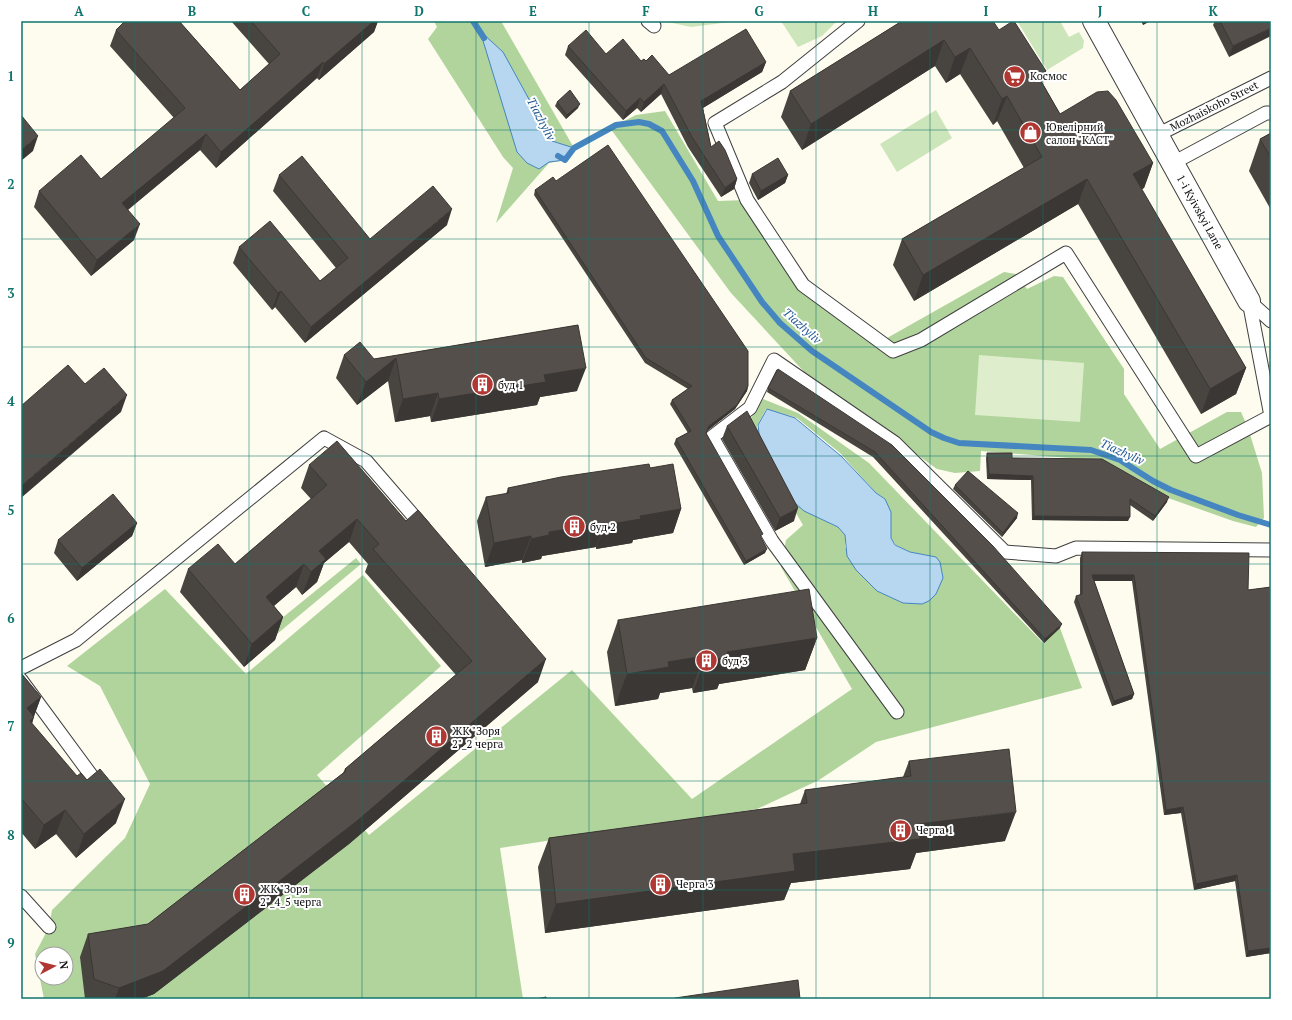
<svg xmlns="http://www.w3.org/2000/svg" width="1292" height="1020" viewBox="0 0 1292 1020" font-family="'PT Serif',serif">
	<rect width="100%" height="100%" fill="#fdfcee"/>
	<path fill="#cde5bb" d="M663,21H738L691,27Z
		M781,21H837L822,36L798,47Z
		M1017,21H1060L1069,37L1079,32L1084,41L1083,48L1047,70Z
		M936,110L952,138L897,172L880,144Z"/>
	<path fill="#b0d49c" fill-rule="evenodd" d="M434,21H501L574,148L565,160L549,163L496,223L513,168L503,157L428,39L437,27Z
		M665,111L718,201L747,200L803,285L880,342L1004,272L1016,274L1027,289L1054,276L1063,277L1124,369V394L1160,449L1227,412H1241L1248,428L1262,473L1264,518L1256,527L1233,521L1154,493L1095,460L981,451L980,471L955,473L937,469L808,376L731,293L610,128L636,115Z
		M763,399L798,413L869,463L1043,643L1060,628L1082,688L876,742L819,780L757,809L500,848L523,999H44L35,954L49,927L52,910L125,838L150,784L100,686L67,666L165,589L246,674L363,575L441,666L317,775L369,835L572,670L692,799L852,689L781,567L786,540L803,525L779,484L748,423ZM766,409L797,418L840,453L876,493L885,499L891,519V538L896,545L910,552L936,557L903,603L877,591L845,547V535L838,527L805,511L795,503L760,442L757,426ZM42,954H66V978H42Z
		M356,558L361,564L277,634L271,627Z"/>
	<path fill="#deedcc" d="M979,355L1084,363L1080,422L975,415Z"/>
	<path fill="#b7d6f0" stroke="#4585c0" d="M480,31L503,52L552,141L574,148L565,160L549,162L539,169L527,163L517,152Z
		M767,409L795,418L841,456L876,493L885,499L891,512V538L895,545L910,552L936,557L940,562L943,578L936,594L929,601L922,604L903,603L877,591L856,570L847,556L845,535L838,527L804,511L795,503L760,442L758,425Z"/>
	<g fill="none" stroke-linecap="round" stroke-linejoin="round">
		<path stroke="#4585c0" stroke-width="6" d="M473,21L484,38
			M558,156L565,160L574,148L616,125L639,122L649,124L662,131L693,181L718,236L762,302L780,323L812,351L931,432L944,438L959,443L1091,450L1120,460L1153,481L1171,490L1238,515L1271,525"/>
		<defs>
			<path id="service" d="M648,21L654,26
				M858,21L782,82L715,123L747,200L803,285L893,351L921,340L1066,253L1196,456L1271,416
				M1157,135L1271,78
				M1173,163L1266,113H1271
				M1249,301L1271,416
				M1249,301L1271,321
				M21,668L76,640L324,438L366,461L424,528
				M21,680L102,790
				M897,712L772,541L712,437L750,408L774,360L895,443L1005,552L1056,556L1076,548L1271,550
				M21,896L49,927"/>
			<path id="minor" d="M1094,21L1249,301"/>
		</defs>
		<use href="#service" stroke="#404040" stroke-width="15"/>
		<use href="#minor" stroke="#404040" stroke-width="24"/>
		<use href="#service" stroke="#fff" stroke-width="13"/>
		<use href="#minor" stroke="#fff" stroke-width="22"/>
	</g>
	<path fill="#484440" d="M122,21H179L240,90L269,64L231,21H378L374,32L319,80L317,78L216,168L200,150L128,210L134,240L91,276L34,207L39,191L101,179L174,118L110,46L116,30L124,23Z
		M902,21L999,30L1046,71L1042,82L1060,114L1153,163L1144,188L1141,189L1246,368L1236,394L1201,414L1078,204L914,301L893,265L902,239L1024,168L997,121L993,125L960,74L946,83L935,66L802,150L781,117L790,91Z
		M1141,21H1150L1143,25Z
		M1215,21H1271L1229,57L1213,25Z
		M568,46L641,61H646L669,75L766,62L762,72L703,108L711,147L737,179L734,189L721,197L688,147L661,94L641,112L637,108L623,120L565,55Z
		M557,102L578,108L566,119L555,106Z
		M1271,133V210L1249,171L1260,139Z
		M752,174L788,175L785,183L758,200L749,183Z
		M279,175L370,239L447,225L305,343L275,307L272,310L233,263L239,247L320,281L336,268L273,191Z
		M556,181L748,386L747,391L735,409L707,431L706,433L761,539L765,553L744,565L674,444L676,439L688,433L670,404L672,400L688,389L645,363L534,195L535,190Z
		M578,325L577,391L540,397L537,405L431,422L430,416L395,422L388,381L357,405L336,378L344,355L374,359Z
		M768,388L892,445L1060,628L1044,643L873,457L767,392Z
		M727,426L794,521L775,531L722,439Z
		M987,453L1012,458L1167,502L1153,521L1130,505L1128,521L1032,520L1031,480L987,479L986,458Z
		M309,465L538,682L349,844L154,994L141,999H85L80,957L88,934L148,924L343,773L345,769L456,675L365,572L368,564L349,542L324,563L317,582L302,595L296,587L274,606L283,617L275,640L244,667L180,592L188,569L235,564L311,499L301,488Z
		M650,468L681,509L673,533L633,540L632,543L596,549V547L542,556L541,559L522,563V560L485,567L477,521L486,497L506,494L508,488Z
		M955,485L1017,518L1002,537L953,489Z
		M137,523L132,536L77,581L54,553L58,540Z
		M1082,552L1248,590L1271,587V953L1246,957L1235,881L1194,890L1181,813L1164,815L1132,581H1094L1134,694L1132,699L1112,706L1074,602L1076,596L1080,595V558Z
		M618,620L817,638L805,670L719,684L717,689L693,693L692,688L660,693L658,699L615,706L607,652Z
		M21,673L41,697L34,716L32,724L116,823L76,858L56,834L35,849L21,832Z
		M909,761L1005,841L916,853L910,869L791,883L784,900L545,933L538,867L549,838L800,804L805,790L903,777Z"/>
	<path fill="#3b3734" d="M374,21H378L374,32L319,80L324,64Z
		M1144,21H1150L1143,25Z
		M1271,28V36L1229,57L1233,46Z
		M944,40L935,66L802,150L811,124Z
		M970,48L960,74L946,83L955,57Z
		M323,62L317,78L216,168L221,152Z
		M766,62L762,72L698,111L701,101Z
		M1046,71L1037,97L1038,76Z
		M664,84L661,94L641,112L644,102Z
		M1007,96L997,121L993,125L1002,99Z
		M640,98L637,108L623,120L626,111Z
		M580,104L578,108L566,119L567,115Z
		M206,134L200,150L116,219L122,203Z
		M38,136L33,151L21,161V150Z
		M1153,163L1144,188L1123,200L1133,174Z
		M788,175L785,183L758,200L761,191Z
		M737,179L734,189L721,197L725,188Z
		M1087,179L1078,204L914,301L923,275Z
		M452,209L447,225L305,343L311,327Z
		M140,224L134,240L91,276L97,260Z
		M281,291L275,307L272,310L278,293Z
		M396,358L388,381L357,405L366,382Z
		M586,368L577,391L540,397L537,405L431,422L439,399L544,375Z
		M1246,368L1236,394L1201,414L1210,389Z
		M748,386L747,391L735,409L707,431L704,437L709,426Z
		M438,393L430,416L395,422L403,399Z
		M127,395L121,412L21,498V486Z
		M989,474L1033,476L1031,480L987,479Z
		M1169,497L1167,502L1153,521L1155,516Z
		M798,508L794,521L775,531L780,518Z
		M681,509L673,533L633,540L632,543L596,549L605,525L640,516Z
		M1018,513L1017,518L1002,537L1003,533Z
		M1034,516L1130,517L1128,521L1032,520Z
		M357,519L349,542L324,563L317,582L302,595L311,572L319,551Z
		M137,523L132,536L77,581L82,568Z
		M605,523L596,547L542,556L541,559L522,563L531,539L549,532Z
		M531,536L522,560L485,567L494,543Z
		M767,549L765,553L744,565L746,561Z
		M304,564L296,587L257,620L266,597Z
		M1092,575H1134L1132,581H1090Z
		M283,617L275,640L244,667L252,644Z
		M1062,624L1060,628L1044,643L1045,639Z
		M817,638L805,670L719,684L717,689L693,693L704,661L727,652Z
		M704,656L692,688L660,693L658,699L615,706L627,674L668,662Z
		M546,659L538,682L349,844L154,994L141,999H115L119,988Z
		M1134,694L1132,699L1112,706L1114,701Z
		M41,697L33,719L34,717L26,741L27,708Z
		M125,799L116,823L76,858L84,834Z
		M1183,807L1181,813L1164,815L1166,810Z
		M65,810L56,834L35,849L44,825Z
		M1016,812L1005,841L916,853L910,869L791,883L784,900L545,933L556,904L793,854L919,824Z
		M1237,875L1235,881L1194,890L1196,884Z
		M1271,948V953L1246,957L1248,951Z"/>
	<path fill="#544f4a" stroke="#3b3734" d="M125,21H179L240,90L280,54L251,21H374L324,64L323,62L221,152L206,134L122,203L140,224L97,260L39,191L81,155L101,179L185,108L116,30Z
		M902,21H993L999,30L1013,21H1014L1046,71L1038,76L1060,114L1097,92L1108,91L1116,100L1153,163L1133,174L1246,368L1210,389L1087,179L923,275L902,239L1042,157L1007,96L1002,99L970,48L955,57L944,40L811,124L790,91Z
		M1220,21H1271V28L1233,46Z
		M746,29L766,62L701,101L711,147L719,141L725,150L737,179L725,188L692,137L664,84L644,102L640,98L626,111L568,46L586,30L606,54L623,39L641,61L644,59L646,61L652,55L669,75Z
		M570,90L580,104L567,115L557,102Z
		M21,115L38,136L21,150Z
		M1271,133V158L1260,139Z
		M608,145L748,351V386L737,405L709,426L706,433L763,534L760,536L767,549L746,561L676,439L691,431L672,400L692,386L646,358L535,190L553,177L556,181Z
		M302,156L370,239L433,186L452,209L311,327L281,291L278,293L239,247L270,221L320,281L348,258L279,175Z
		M778,158L788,175L761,191L752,174Z
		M578,325L586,368L544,375L546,382L439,399L438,393L403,399L396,358L366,382L344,355L360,342L374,359Z
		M68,365L85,384L104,368L127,395L21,486V406Z
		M778,369L892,445L993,546L1062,624L1045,639L875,452L768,388Z
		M747,411L798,508L780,518L727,426Z
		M337,441L406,521L418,510L546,659L357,821L163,971L119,988L94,979L88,934L148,924L346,771L345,769L472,661L373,549L379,544L357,519L319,551L326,559L311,572L304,564L266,597L283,617L252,644L188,569L218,544L235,564L327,485L309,465Z
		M987,453H1012V458L1102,459L1169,497L1155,516L1130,499V517L1034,516L1033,476L989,474Z
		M649,464L650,468L673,464L681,509L640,516L641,519L605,525V523L549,532V535L531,539V536L494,543L486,497L509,493L508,488L561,477Z
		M968,471L1018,513L1003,533L955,485Z
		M113,494L137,523L82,568L58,540Z
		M1082,552L1249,553L1248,590L1271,587V948L1248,951L1237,875L1196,884L1183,807L1166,810L1134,575H1092L1134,694L1114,701L1076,596L1082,594Z
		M809,589L817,638L727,652L728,657L704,661V656L668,662L669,667L627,674L618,620Z
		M21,673L41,697L27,708L34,717L30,721L77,776L81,773L87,780L100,769L125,799L84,834L65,810L44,825L21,798Z
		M1009,749L1016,812L919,824L920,839L793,854L795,871L556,904L549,838L807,803L805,790L911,776L909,761Z
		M798,980L800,999H675V998Z
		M546,997L547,999H536Z"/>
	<path fill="none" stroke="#0f766e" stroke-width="1" stroke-opacity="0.55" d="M135,21V999M249,21V999M362,21V999M476,21V999M589,21V999M703,21V999M816,21V999M930,21V999M1043,21V999M1157,21V999M21,130H1271M21,239H1271M21,347H1271M21,456H1271M21,564H1271M21,673H1271M21,781H1271M21,890H1271"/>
	<defs>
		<symbol id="supermarket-disc" viewBox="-11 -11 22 22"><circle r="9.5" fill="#b03732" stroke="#fff"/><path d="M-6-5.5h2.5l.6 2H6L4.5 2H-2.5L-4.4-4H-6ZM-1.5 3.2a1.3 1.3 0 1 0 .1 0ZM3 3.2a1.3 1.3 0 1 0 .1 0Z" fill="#fff"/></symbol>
		<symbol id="shop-disc" viewBox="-11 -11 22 22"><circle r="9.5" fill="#b03732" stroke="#fff"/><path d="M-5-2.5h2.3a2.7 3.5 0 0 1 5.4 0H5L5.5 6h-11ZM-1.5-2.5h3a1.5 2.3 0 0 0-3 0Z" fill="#fff"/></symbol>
		<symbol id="building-disc" viewBox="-11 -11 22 22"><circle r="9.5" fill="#b03732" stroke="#fff"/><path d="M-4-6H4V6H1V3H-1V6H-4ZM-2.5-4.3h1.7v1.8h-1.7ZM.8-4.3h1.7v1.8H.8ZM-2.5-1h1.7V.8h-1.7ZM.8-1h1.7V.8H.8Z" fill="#fff"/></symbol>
	</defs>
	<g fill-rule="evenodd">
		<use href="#supermarket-disc" x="1002" y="64" width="25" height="25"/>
		<use href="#shop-disc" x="1018" y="120" width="25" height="25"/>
		<use href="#building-disc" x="470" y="372" width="25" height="25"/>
		<use href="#building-disc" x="562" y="514" width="25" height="25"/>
		<use href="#building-disc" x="694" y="648" width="25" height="25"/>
		<use href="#building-disc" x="424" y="724" width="25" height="25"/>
		<use href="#building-disc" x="888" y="818" width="25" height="25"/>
		<use href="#building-disc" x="648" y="872" width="25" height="25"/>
		<use href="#building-disc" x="232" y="882" width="25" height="25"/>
	</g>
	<g text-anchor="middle" stroke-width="4" stroke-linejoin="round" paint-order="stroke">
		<g font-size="11" fill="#0d0d0d" stroke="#fff" text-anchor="start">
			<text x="1030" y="80">Космос</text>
			<text x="1046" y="131">Ювелірний<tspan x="1046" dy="13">салон "КАСТ"</tspan></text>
			<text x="498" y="389">буд 1</text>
			<text x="590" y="531">буд 2</text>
			<text x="722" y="665">буд 3</text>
			<text x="452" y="735">ЖК "Зоря<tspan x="452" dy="13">2"_2 черга</tspan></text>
			<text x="916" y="834">Черга 1</text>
			<text x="676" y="888">Черга 3</text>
			<text x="260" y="893">ЖК "Зоря<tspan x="260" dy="13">2"_4_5 черга</tspan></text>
		</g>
		<g font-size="11" fill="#0d0d0d" stroke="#fff">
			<text transform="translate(1214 106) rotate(-27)" y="4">Mozhaiskoho Street</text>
			<text transform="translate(1200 212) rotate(61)" y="4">1-i Kyivskyi Lane</text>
		</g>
		<g font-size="12" font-style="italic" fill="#225893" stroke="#fff">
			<text transform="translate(541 119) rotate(62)" y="4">Tiazhyliv</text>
			<text transform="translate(802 326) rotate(42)" y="4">Tiazhyliv</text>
			<text transform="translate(1122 452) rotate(24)" y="4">Tiazhyliv</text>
		</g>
	</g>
	<rect width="1292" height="1020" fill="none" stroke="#ffffff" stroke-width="44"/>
	<g transform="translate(54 966) rotate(83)"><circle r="19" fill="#ffffff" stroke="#9e9e9e"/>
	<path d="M0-3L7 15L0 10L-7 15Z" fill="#b03732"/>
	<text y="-6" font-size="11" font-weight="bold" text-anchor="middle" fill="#0d0d0d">N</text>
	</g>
	<rect x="22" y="22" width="1248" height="976" fill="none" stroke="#0f766e" stroke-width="1.5"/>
	<g font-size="13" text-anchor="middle" font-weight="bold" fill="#0f766e">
		<text x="79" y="16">A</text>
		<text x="192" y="16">B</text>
		<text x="306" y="16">C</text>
		<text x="419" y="16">D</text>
		<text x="533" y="16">E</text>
		<text x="646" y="16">F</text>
		<text x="759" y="16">G</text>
		<text x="873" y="16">H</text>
		<text x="986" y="16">I</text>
		<text x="1100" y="16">J</text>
		<text x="1213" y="16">K</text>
		<text x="11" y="81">1</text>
		<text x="11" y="189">2</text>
		<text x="11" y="298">3</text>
		<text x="11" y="406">4</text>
		<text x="11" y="515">5</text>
		<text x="11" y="623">6</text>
		<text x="11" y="731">7</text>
		<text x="11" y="840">8</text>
		<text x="11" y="948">9</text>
	</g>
</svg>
